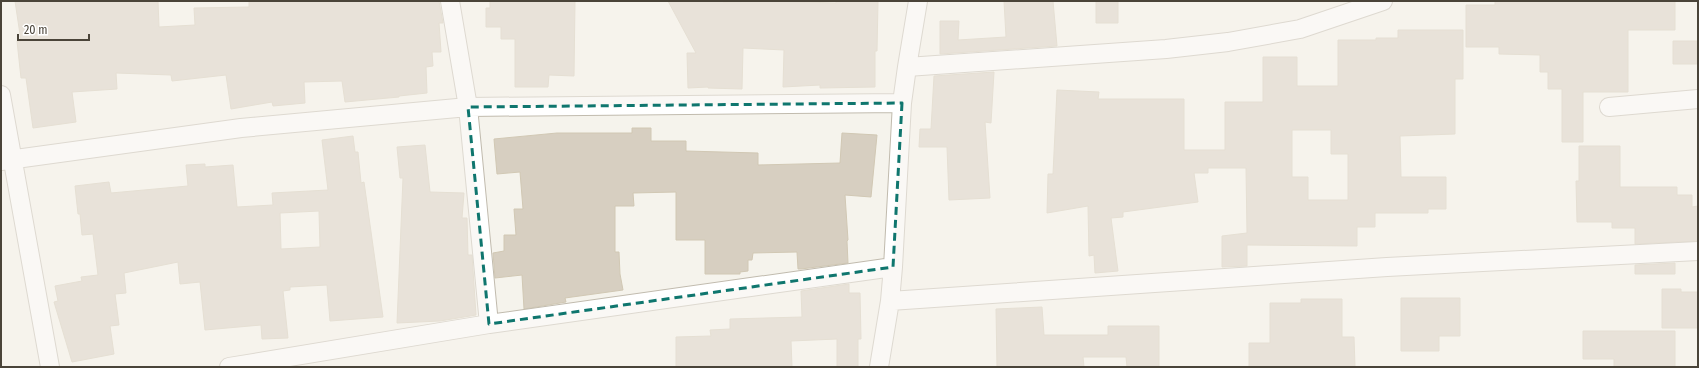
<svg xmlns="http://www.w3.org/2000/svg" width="1699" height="368" viewBox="0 0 1699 368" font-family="'Fira Sans Condensed',sans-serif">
	<rect width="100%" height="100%" fill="#f5f3ec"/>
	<path fill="#d7cfc1" stroke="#d1c8b4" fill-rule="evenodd" d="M15,1H158L159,27L195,25L194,8L249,7V1H439L443,23H439L441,52H432L433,66L426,67L427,93L399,96V97L345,102L342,81L304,82L305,103L273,106L272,102L231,109L226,75L172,81L171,75L116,73L117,89L72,92L76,122L33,128L26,78H21L17,41H21Z
		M490,1H575L574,76L549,75L548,87H515V39H501V27H486V8H490Z
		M668,1H722L723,2L772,1L836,3V1H878L877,51H875V87L820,88V85L783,87L784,50L743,48L742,89L708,88V87L688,88L687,53H696Z
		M1004,1H1053L1057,46L940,54V21H959L958,40L1006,37Z
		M1096,1H1118V23H1096Z
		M1495,1H1675V30H1628V92H1583V142H1562V89H1548V72H1540V55L1499,54V47H1466V5H1495Z
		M1398,30H1463V79H1455V134L1400,136L1401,177H1446V209H1428V213H1375V227H1357V246L1247,245V266L1222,267V236L1247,233L1246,168H1208V173H1194L1198,202L1123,212V217L1111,218L1118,271L1095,273L1094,255L1089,256L1088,206L1047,213L1048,174H1053L1057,90L1099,92L1098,99H1184V150H1225V102H1263V57H1297V86H1338V40H1376V38H1398ZM1292,130H1331V154H1348V200H1308V177H1292Z
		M1673,41H1697V64H1673Z
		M994,72L991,123L985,122L990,198L949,200L947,147H919L920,129H931L934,76Z
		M632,128H651V141H686V151L758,153V165L840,163L842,133L877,135L871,197L845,195L848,240L847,241L848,263L801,269H798L797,252L753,253L752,260H748V271L740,272V274H705V240H676V192L633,193L634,206H615V252H619L620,274L623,290L565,298L566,302L524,309L522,275L495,278L493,253L504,251V235H516L514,209H523L520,172L497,174L494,139L557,133H632Z
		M353,136L355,152H358L361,183L364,182L383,317L330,321L327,285L290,287V290L283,291L288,338L262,339L261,325L205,330L200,282L180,284L178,262L124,273L126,293L115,294L119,325L110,326L114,354L72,362L54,302L58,301L55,286L82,281L81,277L98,275L93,234L82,235L80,214H78L75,186L109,182L111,193L188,186L186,165L205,164V167L233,165L237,207L273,205L272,193L328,190L322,140ZM319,211L320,247L281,249L280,213Z
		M425,145L430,192L464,193L462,218H467L468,255H472L476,315L440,321L397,323L403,178H400L397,147Z
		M1579,146H1620V187H1677V195H1692V207L1698,206V241L1635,244V228H1612V222H1577L1576,181H1579Z
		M1675,263V274H1635V265Z
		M849,284V293H860L861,339H858V367H837V339L791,341L792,367H676V337L711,336L710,330L730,329V319L802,317L801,291Z
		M1662,289H1681V292H1698V328H1662Z
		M1401,298H1460V336H1439V351H1401Z
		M1301,299H1342V337H1354L1355,367H1249V343H1270V303H1301Z
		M1042,307L1044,335H1108V326H1159V367H1127L1126,357H1083L1084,367H997L996,309Z
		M1583,331H1675V367H1614V359H1583Z"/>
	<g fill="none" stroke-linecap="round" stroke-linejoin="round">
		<defs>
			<path id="street" d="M450,1L468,107L489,324
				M907,67L1166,49L1228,42L1300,29L1383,1
				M1,95L50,367
				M1609,107L1698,99
				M1,161L241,128L468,107L902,103
				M890,301L1387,267L1698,251
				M229,367L489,324L893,267
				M879,367L890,301L893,267L902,103L907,67L918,1"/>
		</defs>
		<use href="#street" stroke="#c1bbae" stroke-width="20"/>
		<use href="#street" stroke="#fff" stroke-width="18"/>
	</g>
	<path d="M0 0H1699V368H0ZM902,103L893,267L489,324L468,107Z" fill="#f5f3ec" fill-opacity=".55" fill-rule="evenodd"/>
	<path fill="none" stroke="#0f766e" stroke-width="3" stroke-dasharray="8 5" stroke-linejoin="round" d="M902,103L893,267L489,324L468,107Z"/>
	<rect width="1699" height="368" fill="none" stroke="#4a4439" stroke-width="4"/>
	<path d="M18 34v6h71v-6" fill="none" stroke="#4a4439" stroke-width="2"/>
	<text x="24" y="34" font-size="12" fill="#4a4439" stroke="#ffffff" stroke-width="3" paint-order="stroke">20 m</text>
</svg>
